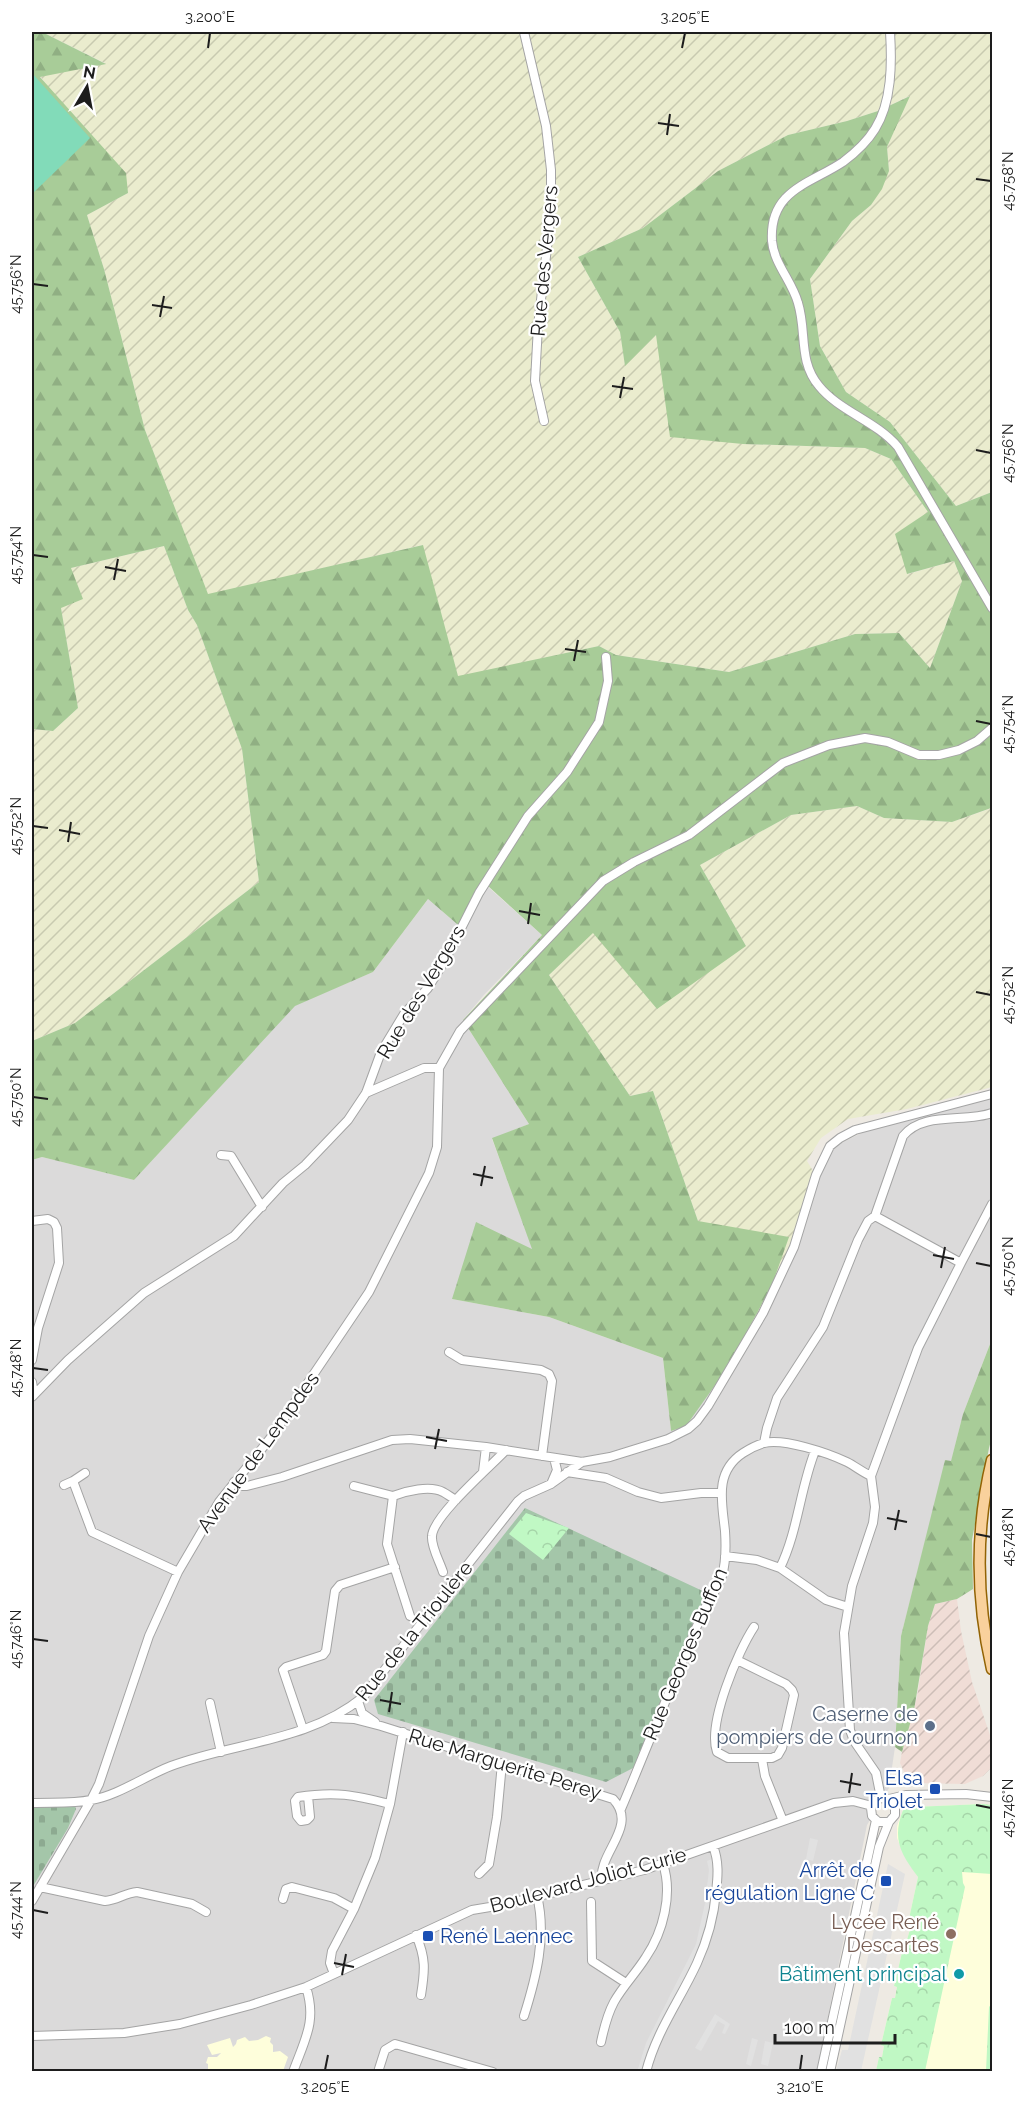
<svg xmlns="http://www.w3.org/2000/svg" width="1024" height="2103" viewBox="0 0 1024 2103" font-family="Raleway,sans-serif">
	<defs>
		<pattern id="military-furrows" width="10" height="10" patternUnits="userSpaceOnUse" patternTransform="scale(1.5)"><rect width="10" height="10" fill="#f0ddd6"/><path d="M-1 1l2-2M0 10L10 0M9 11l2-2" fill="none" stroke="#cdbdb7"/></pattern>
		<pattern id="farmland-furrows" width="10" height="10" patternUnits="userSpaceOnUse" patternTransform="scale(1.5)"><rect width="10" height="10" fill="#eaecce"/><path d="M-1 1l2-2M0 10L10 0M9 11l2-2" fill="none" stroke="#c8cab0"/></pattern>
		<pattern id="forest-firs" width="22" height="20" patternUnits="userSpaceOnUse" patternTransform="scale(1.5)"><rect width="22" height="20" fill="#a8cc98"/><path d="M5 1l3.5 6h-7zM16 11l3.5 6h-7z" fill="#90af83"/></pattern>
		<pattern id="cemetery-stones" width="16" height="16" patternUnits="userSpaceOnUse" patternTransform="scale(1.5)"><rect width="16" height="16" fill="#a4c6a9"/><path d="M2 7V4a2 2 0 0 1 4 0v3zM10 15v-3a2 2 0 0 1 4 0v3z" fill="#8daa91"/></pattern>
		<pattern id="park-crowns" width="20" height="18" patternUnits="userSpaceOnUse" patternTransform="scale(1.5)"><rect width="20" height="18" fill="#c0f8c4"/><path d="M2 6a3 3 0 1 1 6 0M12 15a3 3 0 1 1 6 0" fill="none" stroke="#a5d4a8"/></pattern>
	</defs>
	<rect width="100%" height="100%" fill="#eeeae3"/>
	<path fill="#dbdada" d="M487,886L542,935L483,996L463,1020L529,1124L492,1139L533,1250L452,1299L549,1317L663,1358L671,1431L818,1179L835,1146L872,1128L992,1097V1339L963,1414L951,1462L946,1460L901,1636L895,1747L889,1788L867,1825L817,2071H32V1160L42,1157L134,1180L295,1005L373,972L428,899L463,929Z"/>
	<path fill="#fefedb" d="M983,1804L992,1805V2071L876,2072L879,2057H882L884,2046L881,2045L892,1998H895L897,1987L894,1986L905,1940H907L910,1929L907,1928L918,1877L904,1855L897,1838V1826L903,1810L913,1807Z
		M266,2036L271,2038L270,2042L273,2045V2052L280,2051L288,2057L283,2071H208V2064L206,2063L208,2057H217L221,2053L212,2055L207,2045L230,2038L233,2047L236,2044L237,2040L245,2037L249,2041L258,2040Z"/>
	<path fill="url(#military-furrows)" d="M957,1599L961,1631L972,1682L992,1741V1767L983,1776L965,1784L912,1783L908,1780L900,1763L902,1752L917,1697L928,1626L935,1604Z"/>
	<path fill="url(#farmland-furrows)" d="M42,32H992V492L956,506L890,422L846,392L820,346L810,279L852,221L871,205L889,171L887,147L909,96L878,111L847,121L788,135L718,171L643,228L578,257L620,332L625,365L656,335L743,444L865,448L891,459L928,512L908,574L954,561L962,581L930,668L899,633L855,634L729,672L616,655L599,646L458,677L422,545L208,595L145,430L104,269L87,215L128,193L40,76L105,63Z
		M164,546L188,610L197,625L242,749L259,882L75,1023L32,1041V729L53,731L78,708L61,608L71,568Z
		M857,806L884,818L952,822L992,808V1087L907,1109L848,1119L821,1138L807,1161L818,1179L775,1296L728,1367L698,1221L653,1091L630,1096L549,975L593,932L746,946L700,865L791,815Z"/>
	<path fill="url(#forest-firs)" d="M32,32H42L106,64L40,77L126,173L128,193L87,215L104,269L145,430L208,594L423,545L458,676L599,646L616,655L729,672L855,634L899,633L930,668L962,581L954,561L907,574L895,534L928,512L891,459L865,448L743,444L670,437L656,335L625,366L620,332L578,257L643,228L718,171L788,135L847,121L878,111L910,96L887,147L889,171L882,189L871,205L852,221L810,279L820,346L846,392L890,422L956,506L992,492V823L991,808L952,822L884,818L857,806L791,815L700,865L746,946L657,1009L593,933L549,975L630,1096L653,1091L698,1221L789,1237L772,1285L728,1367L686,1426L671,1431L663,1358L549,1317L452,1299L476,1222L532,1249L492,1138L529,1124L463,1020L542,935L488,886L464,930L428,899L373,972L295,1006L134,1180L42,1157L32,1160V1041L75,1023L259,882L242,749L197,625L188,610L164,546L71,568L83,599L61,608L78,708L53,731L32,729Z
		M992,1339V1437L989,1448L972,1540L973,1589L957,1599L935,1604L928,1626L914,1710L902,1752L895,1747L901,1636L945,1460L951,1461L963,1414Z"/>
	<path fill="url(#cemetery-stones)" d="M525,1508L707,1593L635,1767L606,1782L378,1714L374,1700Z
		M74,1804L76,1809L68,1828L32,1888V1807Z"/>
	<path fill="url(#park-crowns)" d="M526,1513L569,1528L543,1560L509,1534Z
		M983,1804L992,1805V1874L962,1872L963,1883L965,1887L925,2071H876L879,2057H882L884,2046L881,2045L892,1998H895L897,1987L894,1986L905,1940H907L910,1929L907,1928L918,1877C900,1853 892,1839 903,1810L913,1807Z
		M992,2003V2071H986L989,2007Z"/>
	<path fill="#82dbb9" d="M32,73L90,138L32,194Z"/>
	<path fill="#e1e1e1" d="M810,1838L818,1840L813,1861L806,1859Z
		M712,1859L713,1889L701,1947L650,2045L642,2071L637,2072L646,2043L696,1944L705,1903L709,1870L707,1861Z
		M888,1864L905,1874L861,2071H836L842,2050H848Z
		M715,2014L730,2024L725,2034L722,2033L725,2025L718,2021L701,2051L695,2048Z
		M752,2038L758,2040L751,2066L746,2064Z
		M765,2041L773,2043L768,2066L761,2064Z"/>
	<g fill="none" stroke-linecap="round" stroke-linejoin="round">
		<defs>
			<path id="minor" d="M524,32L546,126L551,170V213L538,326L535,381L544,421
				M890,32C892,63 892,102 875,129C867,142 855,153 843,162C810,184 769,190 772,241C774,264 792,281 798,303C807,332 798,361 819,386C839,411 876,421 898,447L992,608
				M366,1093L424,1068H439
				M221,1155L231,1156L262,1207
				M875,1216L903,1136C923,1111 965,1123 992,1113
				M32,1221L48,1219L54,1222L57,1228L59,1263L38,1328L32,1360
				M961,1263L992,1204
				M449,1352L462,1360L541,1370L549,1374L552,1381L542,1456
				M32,1382L34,1394
				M32,1397L68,1360L144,1293L234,1236L283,1183L305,1165L348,1120L366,1093L381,1052L404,1014L428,988L444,962L479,893L528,816L567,772L599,722L608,681L606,657
				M764,1443L767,1428L777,1398L823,1327L858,1240L868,1221L875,1216L961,1263L918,1348L871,1476
				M483,1472L486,1447
				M567,1472L606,1478L638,1492L661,1498L701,1493H721
				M73,1481L85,1473
				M234,1482L240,1486H247L282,1477L392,1440L410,1439L486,1447L582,1462L610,1457L668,1439L688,1429L697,1421L708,1406L763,1313L794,1247L816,1175L830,1146L840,1138L855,1130L992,1094
				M551,1484L557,1470L554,1458
				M64,1485L73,1481L92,1532L178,1572
				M354,1486L393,1496
				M725,1556L757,1560L780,1568L826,1600L848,1607
				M780,1568C798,1531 800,1489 815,1451
				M443,1572C440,1562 431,1547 432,1536C433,1516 491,1466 506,1450
				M410,1616L387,1544L393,1496C406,1491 430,1485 443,1492C447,1494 452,1498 456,1500
				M737,1660L786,1684L792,1690L794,1695L782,1748L778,1755L772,1758H728L717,1752C707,1724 738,1651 754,1627
				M358,1701L362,1713L375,1722
				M210,1703L221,1752
				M333,1718L354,1719L381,1726L613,1799C639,1826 598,1853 602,1880
				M303,1729L283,1670L286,1667L323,1655L326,1651L335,1591L340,1585L395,1567
				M762,1759L765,1776L783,1821
				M308,1796L310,1817L307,1820L301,1821L297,1816L295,1801L298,1797C336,1791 354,1795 390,1804
				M889,1799L895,1804V1815L889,1822H878L872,1816L871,1808L873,1802L881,1798L889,1799L906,1795L966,1794L992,1797
				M32,1803C51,1802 72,1804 91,1800C117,1796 145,1776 171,1766C235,1742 308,1742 363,1697L518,1501L524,1496L551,1484L582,1462
				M621,1809C644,1755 665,1700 689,1646C694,1633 699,1620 705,1608C711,1597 718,1588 722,1576C726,1562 726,1546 725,1531C722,1502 714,1472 743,1453C749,1449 757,1445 764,1443C784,1438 828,1453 847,1462C855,1466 862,1472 871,1476L875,1507L873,1523L852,1586L844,1633L850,1730L854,1741L876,1773L881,1798
				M479,1874L489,1864L497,1817L502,1763
				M40,1887L105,1901C117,1900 125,1893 137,1892L192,1904L206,1912
				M283,1899L286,1889L292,1887L334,1898L354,1909
				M32,1901L91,1800L99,1784L149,1636L178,1572L219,1502L272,1436L369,1292L429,1173L437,1147L439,1068L460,1031L603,881L634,862L689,835L783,763L829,745L865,738L888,742L919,755H939L959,750L977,741L992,728
				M591,1902L592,1961L626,1983
				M416,1935C426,1958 425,1970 421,1995
				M334,1974L330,1963L332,1951L354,1909L375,1858L390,1804L403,1732
				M524,2016C536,1978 547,1936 537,1896
				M32,2036L124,2033L180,2024L251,2005L306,1987L472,1910L502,1905L644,1870L834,1803L853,1801L872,1806
				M601,2042C604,2028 607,2015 614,2002C623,1986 636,1973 646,1957C663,1932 673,1894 663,1864
				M293,2072C305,2039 317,2021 306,1987
				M378,2072L385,2050L395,2044L493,2072
				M646,2072C656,2032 680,2000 697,1963C707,1941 714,1916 716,1892C718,1876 719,1861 713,1846
				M821,2072L876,1820
				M830,2072L879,1847L889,1822"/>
			<path id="major" d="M992,1460C975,1530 976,1600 992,1669"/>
		</defs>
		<use href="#minor" stroke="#a4a4a4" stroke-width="10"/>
		<use href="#major" stroke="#926304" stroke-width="13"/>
		<use href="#minor" stroke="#fff" stroke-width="8"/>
		<use href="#major" stroke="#f9d19c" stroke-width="10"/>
	</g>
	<path fill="none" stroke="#1d1d1d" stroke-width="2" d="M208,48L210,33M682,48L685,33M658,123L679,126M667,135L670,114M976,179L991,181M33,284L48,286M152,305L172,308M160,317L164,296M612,386L633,389M620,398L624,377M976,450L991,453M33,555L48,557M105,567L126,571M114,580L118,559M565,649L586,652M574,661L578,640M976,721L991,724M33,826L48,828M59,830L80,834M68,842L71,822M519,911L540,915M528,924L531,903M976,992L991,995M33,1097L48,1099M473,1174L493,1178M481,1186L485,1166M933,1255L954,1259M976,1263L991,1266M941,1268L945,1247M33,1368L48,1370M426,1437L447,1441M435,1449L439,1429M887,1518L907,1522M895,1530L899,1510M976,1534L991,1537M33,1639L48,1641M380,1700L401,1704M389,1712L392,1692M840,1781L861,1785M849,1793L852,1773M976,1805L991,1808M33,1910L48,1913M334,1963L354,1967M342,1975L346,1954M325,2070L328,2055M800,2070L802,2055"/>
	<circle fill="#5c6f8a" stroke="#fff" stroke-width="2" cx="930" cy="1726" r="6"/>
	<g fill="#1a4fb4" stroke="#fff" stroke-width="2">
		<rect x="929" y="1783" width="12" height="12" rx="3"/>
		<rect x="880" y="1875" width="12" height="12" rx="3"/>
		<rect x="422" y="1930" width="12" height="12" rx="3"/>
	</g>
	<circle fill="#8d6e63" stroke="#fff" stroke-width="2" cx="951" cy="1934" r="6"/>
	<circle fill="#0f9aa8" stroke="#fff" stroke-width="2" cx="959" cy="1974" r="6"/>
	<g text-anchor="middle" stroke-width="4.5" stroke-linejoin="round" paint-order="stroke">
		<g font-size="20" fill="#1d1d1d" stroke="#fff">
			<text transform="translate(544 261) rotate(-85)" y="7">Rue des Vergers</text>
			<text transform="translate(421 992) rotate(-59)" y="7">Rue des Vergers</text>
			<text transform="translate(258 1452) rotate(-54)" y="7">Avenue de Lempdes</text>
			<text transform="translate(414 1631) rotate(-51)" y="7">Rue de la Trioulère</text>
			<text transform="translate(685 1654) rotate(-67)" y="7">Rue Georges Buffon</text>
			<text transform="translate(505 1764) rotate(17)" y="7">Rue Marguerite Perey</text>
			<text transform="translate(588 1880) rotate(-15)" y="7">Boulevard Joliot Curie</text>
		</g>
		<g font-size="20" fill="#4e5e75" stroke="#fff" text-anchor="end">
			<text x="918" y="1721">Caserne de<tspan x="918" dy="23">pompiers de Cournon</tspan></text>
		</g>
		<g font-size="20" fill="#164399" stroke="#fff" text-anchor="end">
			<text x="923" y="1785">Elsa<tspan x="923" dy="23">Triolet</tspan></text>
			<text x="874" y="1877">Arrêt de<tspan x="874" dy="23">régulation Ligne C</tspan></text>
			<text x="440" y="1943" text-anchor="start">René Laennec</text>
		</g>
		<g font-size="20" fill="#785e54" stroke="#fff" text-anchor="end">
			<text x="939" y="1929">Lycée René<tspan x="939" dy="23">Descartes</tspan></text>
		</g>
		<g font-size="20" fill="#0d838f" stroke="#fff" text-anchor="end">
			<text x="947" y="1981">Bâtiment principal</text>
		</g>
	</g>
	<rect width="1024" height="2103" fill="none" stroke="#ffffff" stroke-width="66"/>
	<g transform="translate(87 87) rotate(10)" stroke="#ffffff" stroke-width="4.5" paint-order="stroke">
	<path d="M0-4.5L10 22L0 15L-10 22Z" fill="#1d1d1d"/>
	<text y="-9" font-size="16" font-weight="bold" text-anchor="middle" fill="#1d1d1d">N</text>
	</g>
	<path d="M775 2034v9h120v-9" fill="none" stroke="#1d1d1d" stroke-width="3"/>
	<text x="784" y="2034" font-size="18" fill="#1d1d1d" stroke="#ffffff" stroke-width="4.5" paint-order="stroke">100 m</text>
	<rect x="33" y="33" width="958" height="2037" fill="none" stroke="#1d1d1d" stroke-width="2"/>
	<g font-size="15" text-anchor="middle" fill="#1d1d1d">
		<text x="210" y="22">3.200°E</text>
		<text x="685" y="22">3.205°E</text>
		<text transform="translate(1008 181) rotate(-90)" y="5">45.758°N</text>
		<text transform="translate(16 284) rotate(-90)" y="5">45.756°N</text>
		<text transform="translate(1008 453) rotate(-90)" y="5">45.756°N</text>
		<text transform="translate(16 555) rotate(-90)" y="5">45.754°N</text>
		<text transform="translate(1008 724) rotate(-90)" y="5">45.754°N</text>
		<text transform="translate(16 826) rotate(-90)" y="5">45.752°N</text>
		<text transform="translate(1008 995) rotate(-90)" y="5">45.752°N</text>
		<text transform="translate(16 1097) rotate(-90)" y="5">45.750°N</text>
		<text transform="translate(1008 1266) rotate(-90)" y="5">45.750°N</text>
		<text transform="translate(16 1368) rotate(-90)" y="5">45.748°N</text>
		<text transform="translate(1008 1537) rotate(-90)" y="5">45.748°N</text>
		<text transform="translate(16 1639) rotate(-90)" y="5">45.746°N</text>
		<text transform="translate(1008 1808) rotate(-90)" y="5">45.746°N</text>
		<text transform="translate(16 1910) rotate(-90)" y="5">45.744°N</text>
		<text x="325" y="2092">3.205°E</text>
		<text x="800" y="2092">3.210°E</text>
	</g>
</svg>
